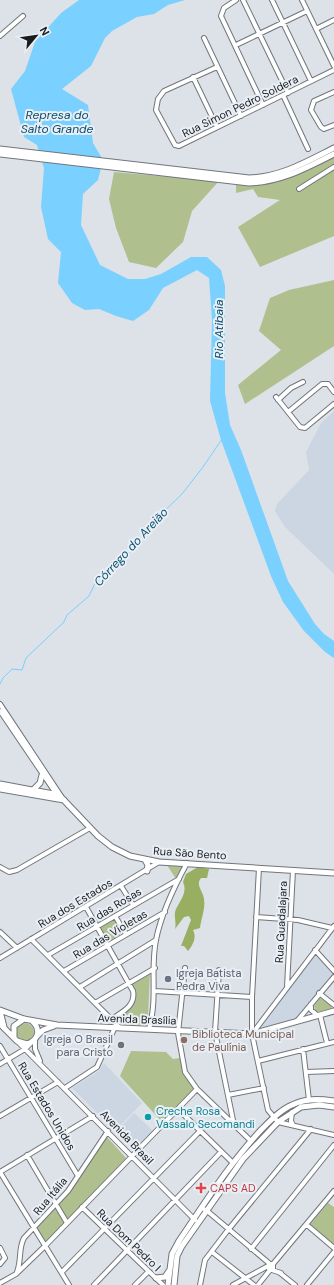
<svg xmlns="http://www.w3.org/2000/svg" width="334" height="1285" viewBox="0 0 334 1285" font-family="'DM Sans',sans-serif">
	<rect width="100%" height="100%" fill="#dce2e8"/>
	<path fill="#cbd6e2" d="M334,411V574L285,527L275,511L277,504L309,470L306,452L321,423Z
		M315,955L333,974L294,1020L258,1029Z
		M104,1063L142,1103L115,1131L72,1088L99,1071Z
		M134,1113L153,1131L134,1151L116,1132Z"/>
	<path fill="#afbf8d" d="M334,155V236L260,267L238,227L280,200L258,197L253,189L236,193V183L268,182Z
		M114,172L219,181L192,211L183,242L156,268L129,262L116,228L109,199Z
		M334,280V346L245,404L238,385L281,350L259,331L270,298L289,290Z
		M167,865H182C183,870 179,876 176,879Z
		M114,918L123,933L108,942L99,927Z
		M150,972L148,1018L141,1025L120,1024L117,1021L116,1018L131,1007L135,999L131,983Z
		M320,998L332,1006L331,1009L316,1012L314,1006Z
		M16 1032a9 9 0 1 1 18 0a9 9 0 1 1-18 0Z
		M131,1051L166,1052L173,1059L180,1058L183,1073L194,1089L162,1122L120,1076Z
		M106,1136L126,1158L67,1220L58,1205Z
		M328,1203L334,1207V1245L309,1226Z
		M56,1206L66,1223L45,1245L35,1229Z"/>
	<path fill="#98af62" d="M198,867L209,869L207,878H201C196,884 201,889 203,895C207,906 201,918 200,928L193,930C197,937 193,945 188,951L184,946H181L191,920L189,916L184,917L175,929C177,923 173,915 176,909C180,901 188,892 183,882L186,874Z"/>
	<path fill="#7ad0fe" d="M79,0H185L168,5L154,14L137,17L112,31L105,38L91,66L62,89L88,105L93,143L103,160L98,180L83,194L81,225L100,265L128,279H145L161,274L191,257H207L221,270L225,286V393L230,425L241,450L288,581L315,624L324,634L334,641V658L325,652L304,631L283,602L271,576L221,440L210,401L212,320L209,278L197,270L163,288L149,310L133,321L116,316L99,309L85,310L72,303L58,283L61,252L48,239L41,207L44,168L37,145L24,137L11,89L25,71L35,42L61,13Z"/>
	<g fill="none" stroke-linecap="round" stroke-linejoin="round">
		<path stroke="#7ad0fe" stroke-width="1" d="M0,684L3,678L12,669L22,670L26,658L64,622L67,615L89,596L97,579L106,576L141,541L155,520L182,494L203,467L222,439"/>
		<defs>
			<path id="minor" d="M236,0L224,8L221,16L263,105
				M243,0L288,93
				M272,0L311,81
				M302,0L334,66
				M316,29L334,20
				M0,36L23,16
				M204,38L241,116
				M236,45L307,11
				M217,67L164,91L158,99L156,110L175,145L179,146L334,70
				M193,77L217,127
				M334,92L314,101L311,110L321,127L324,129L334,125
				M283,95L308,149
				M299,189L334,167
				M276,397L300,427L305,428L334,404
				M278,400L291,388L303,382
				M288,412L322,384H328L334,392
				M0,704L61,796
				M0,711L57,795
				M0,867L9,872L17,870L90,828
				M259,868L252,997V1034L268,1110L278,1122L334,1135
				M121,886L133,905
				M86,907L133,991C136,1006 122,1012 112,1019
				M115,916L126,934
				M256,917L298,920L332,928
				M0,932L17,948
				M31,939L120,1028
				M315,950L334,971
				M48,955L179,879
				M0,958L159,862
				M185,968L178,1033L185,1072L197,1089L251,1141
				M219,970L215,1032L234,1125
				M64,971L165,912
				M80,987L156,940
				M287,987L293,870
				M155,991L252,997
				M319,993L334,1005
				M95,1003L155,968
				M311,1004V1010L317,1015
				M320,1015L327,1043
				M297,1021L334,977
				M149,1029C158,998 150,969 156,940C161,914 174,887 187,863
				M252,1034L334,926
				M35,1040V1049L40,1061
				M18,1042L195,1220
				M0,1046L78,1176
				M303,1049L309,1100
				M258,1061L334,1042
				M0,1064L25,1049L31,1043
				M306,1072L334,1071
				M65,1088L97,1067L115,1027
				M228,1095L264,1088
				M178,1109L232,1162
				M292,1112L291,1121L293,1125
				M0,1116L58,1082
				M27,1155L67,1223
				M0,1172L69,1285
				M0,1172L93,1116
				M82,1207L163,1285
				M201,1208L206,1210L270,1264
				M307,1225L334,1248
				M0,1248L5,1258L0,1264
				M251,1249L334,1145
				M212,1252L254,1285
				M273,1264L334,1191
				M273,1269V1264H269V1269L281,1273
				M17,1272C22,1259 18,1249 24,1238L68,1191L108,1131
				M62,1272L200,1131
				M280,1273L295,1285
				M0,1283L16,1274L45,1246L197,1089
				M94,1285L221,1152
				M135,1285L148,1272
				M200,1285L205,1260L228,1230L311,1129
				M233,1285L268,1266
				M258,1285L270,1270
				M307,1285L334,1252"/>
			<path id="major" d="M0,149L249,178C281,177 306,162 334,148
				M0,154L249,183C281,182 306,168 334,154
				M0,784L59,795L98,836L112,847L130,856L159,862L334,873
				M0,789L64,800
				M34,789L40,783L42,775
				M145,860L148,865L147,871
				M0,1010L24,1019L57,1025L252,1034L334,1011
				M0,1011L4,1027
				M0,1024L17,1041L27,1044C39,1040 41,1029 32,1021
				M37,1036L43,1030L54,1026
				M14,1037V1026L24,1019
				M156,1278L165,1277L169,1271
				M168,1285L172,1254L179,1241C205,1203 229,1164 261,1130C270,1121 280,1110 292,1105C305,1098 320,1099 334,1101
				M174,1285L177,1256L182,1246L243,1159L278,1122L301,1107L319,1105L334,1107"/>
		</defs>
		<use href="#minor" stroke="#71767c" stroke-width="6"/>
		<use href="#major" stroke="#71767c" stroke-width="7"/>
		<use href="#minor" stroke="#fff" stroke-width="4"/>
		<use href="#major" stroke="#fff" stroke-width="5"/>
	</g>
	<g fill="#6b7280" stroke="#e9eff5" stroke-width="1.5">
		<circle cx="168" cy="979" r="4"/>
		<circle cx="121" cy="1045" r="4"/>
	</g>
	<circle fill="#8d6e63" stroke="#e9eff5" stroke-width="1.5" cx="184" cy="1040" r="4"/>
	<circle fill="#0f9aa8" stroke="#e9eff5" stroke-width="1.5" cx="148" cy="1117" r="4"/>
	<path fill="#e0444e" stroke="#e9eff5" stroke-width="1.5" d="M199 1182h4v4h4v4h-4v4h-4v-4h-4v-4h4z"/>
	<g text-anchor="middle" stroke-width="4" stroke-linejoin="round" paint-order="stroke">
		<g font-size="11" fill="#191b1d" stroke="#e9eff5">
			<text transform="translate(240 106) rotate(-26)" y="4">Rua Simon Pedro Soldera</text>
			<text transform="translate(190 853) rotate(4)" y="4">Rua São Bento</text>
			<text transform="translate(75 903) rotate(-31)" y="4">Rua dos Estados</text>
			<text transform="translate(109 909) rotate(-31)" y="4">Rua das Rosas</text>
			<text transform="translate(281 922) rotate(-87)" y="4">Rua Guadalajara</text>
			<text transform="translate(110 934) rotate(-31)" y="4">Rua das Violetas</text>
			<text transform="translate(137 1019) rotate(2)" y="4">Avenida Brasília</text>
			<text transform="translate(47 1106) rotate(59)" y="4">Rua Estados Unidos</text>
			<text transform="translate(127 1137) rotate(46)" y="4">Avenida Brasil</text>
			<text transform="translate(50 1196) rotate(-50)" y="4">Rua Itália</text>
			<text transform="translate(129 1240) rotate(44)" y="4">Rua Dom Pedro I</text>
		</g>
		<g font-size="11" fill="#5b616d" stroke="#e9eff5" text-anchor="start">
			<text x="176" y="977">Igreja Batista<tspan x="176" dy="13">Pedra Viva</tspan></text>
			<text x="113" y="1043" text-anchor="end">Igreja O Brasil<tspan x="113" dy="13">para Cristo</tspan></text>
		</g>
		<g font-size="11" fill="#785e54" stroke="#e9eff5" text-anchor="start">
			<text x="192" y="1038">Biblioteca Municipal<tspan x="192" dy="13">de Paulínia</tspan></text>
		</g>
		<g font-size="11" fill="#0d838f" stroke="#e9eff5" text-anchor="start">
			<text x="156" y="1115">Creche Rosa<tspan x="156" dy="13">Vassalo Secomandi</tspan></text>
		</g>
		<g font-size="11" fill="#be3a42" stroke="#e9eff5" text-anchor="start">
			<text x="210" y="1192">CAPS AD</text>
		</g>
		<g font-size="12" font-style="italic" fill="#095170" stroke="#e9eff5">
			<text x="57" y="119">Represa do<tspan x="57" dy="14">Salto Grande</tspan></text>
			<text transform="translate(219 329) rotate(-90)" y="4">Rio Atibaia</text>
			<text transform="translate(131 547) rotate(-47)" y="4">Córrego do Areião</text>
		</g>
	</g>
	<g transform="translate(36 36) rotate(61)" stroke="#e9eff5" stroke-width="3" paint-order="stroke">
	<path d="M0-3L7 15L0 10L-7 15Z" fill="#191b1d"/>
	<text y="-6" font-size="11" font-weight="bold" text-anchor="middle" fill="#191b1d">N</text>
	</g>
</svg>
